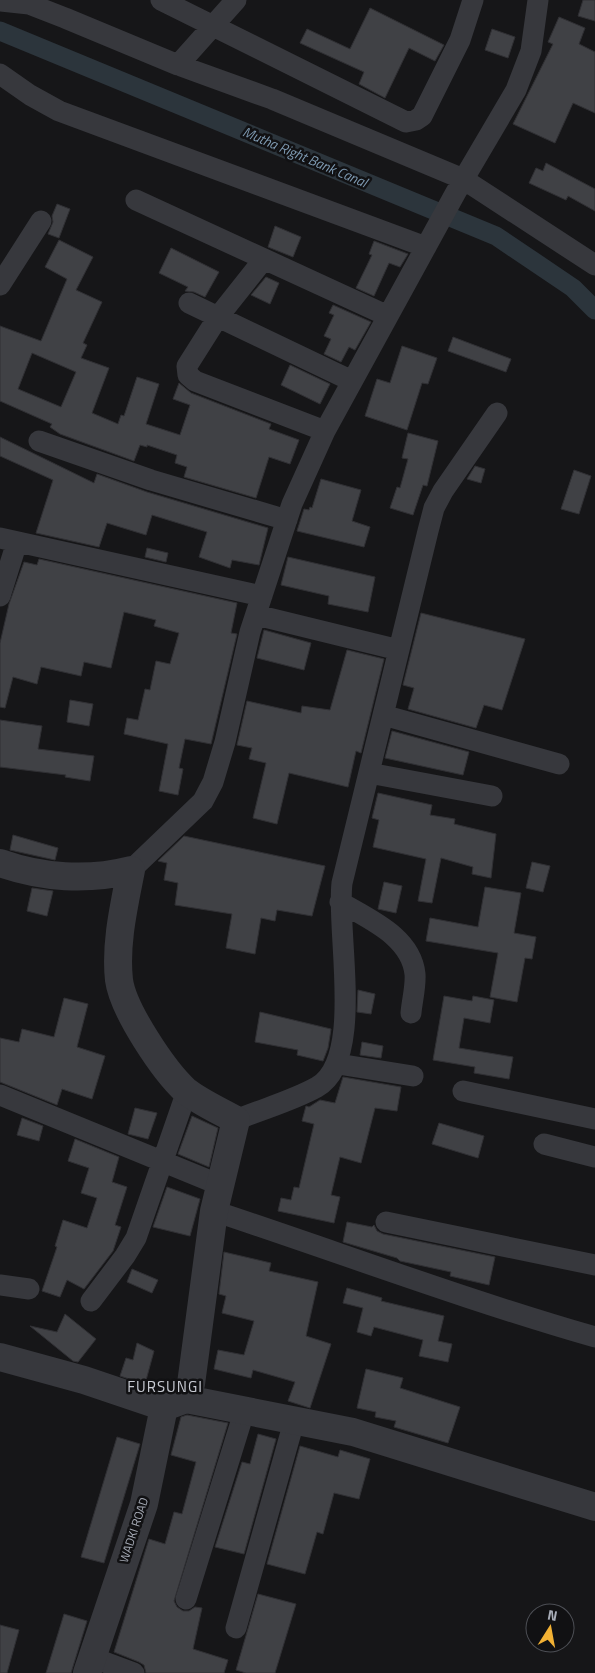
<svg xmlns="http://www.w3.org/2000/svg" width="595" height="1673" font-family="'Titillium Web',sans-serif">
<rect width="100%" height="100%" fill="#161618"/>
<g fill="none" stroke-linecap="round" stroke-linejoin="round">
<path stroke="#2c353c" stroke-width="19" d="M0,31L496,236L573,288L595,310"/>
</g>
<path fill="#404145" stroke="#303034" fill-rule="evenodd" d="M583,0H595V21L578,16Z
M370,8L444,45L435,61L409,48L385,98L359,84L364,72L300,43L307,29L350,49Z
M559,17L585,28L579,44L595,52V113L573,103L555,143L513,124L553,44L548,42Z
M492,29L515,37L508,58L485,50Z
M546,163L595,189V211L568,196L566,200L529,183L536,168L543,171Z
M57,204L70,209L59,238L48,234L53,222L52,216Z
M275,226L301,237L293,257L268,247Z
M59,240L93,257L76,290L102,302L83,343L87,345L81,358L109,368L92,413L118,424L121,415L124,416L137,377L159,384L146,424L180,435L190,405L173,399L179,383L191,393L271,424L269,429L299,440L290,464L269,457L256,498L184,477L187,467L175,463L177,455L147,445V447L140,445L134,461L60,434L50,427L52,424L0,401V326L41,341L67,279L45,267ZM32,353L76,372L61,407L18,389Z
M374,241L408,254L400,267L389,263L374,296L356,288L372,255L369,254Z
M171,248L219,272L205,297L194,292L185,291L188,287L159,273Z
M266,277L279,283L270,304L251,295Z
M333,305L371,322L355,350L349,347L341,362L324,354L331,339L324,336L334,315L329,313Z
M453,337L511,359L506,372L448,351Z
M402,346L437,358L428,384L422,383L407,430L365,416L377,379L390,383Z
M290,365L330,384L320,404L281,385Z
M408,433L438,441L427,486L423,485L413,515L390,508L397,487L400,488L408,459L402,458Z
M0,437L94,483L97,474L147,492L268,528L259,565L232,560L230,568L199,557L207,532L152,515L146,535L107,523L99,547L36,533L53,480L0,456Z
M475,466L485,469L481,483L467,479Z
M574,470L591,476L579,514L561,509Z
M321,479L361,490L352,521L370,527L364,547L297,531L304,509L309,510L310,507L312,508Z
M147,548L168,553L166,562L145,557Z
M288,557L375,577L368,612L328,604L329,596L281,585Z
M39,559L237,603L231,633L237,634L211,744L185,739L179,768L183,769L178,795L159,791L168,744L124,734L127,718L138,720L145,689L150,690L156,661L170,664L179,633L154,626L156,620L124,612L111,668L84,662L81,676L41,667L37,684L13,677L5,708L0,707V643L9,604L24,562L37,565Z
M421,613L525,639L502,710L484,705L476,728L408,709L414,688L403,685Z
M264,630L311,643L304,670L257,658Z
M347,650L384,659L361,753L356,751L348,787L289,773L277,824L253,818L266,763L249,759L252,748L237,745L247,701L301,713L302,706L330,710Z
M70,700L93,704L89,726L67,722Z
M0,720L42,726L38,749L94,756L90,781L65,777L66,775L0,767Z
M392,731L469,752L463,775L385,758Z
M378,793L432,805L430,815L455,819L454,824L496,834L491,878L472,874L473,867L441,858L432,903L418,901L426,859L373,847L379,820L372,818Z
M13,835L58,848L55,860L10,850Z
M184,836L325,866L312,916L277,910L275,921L261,918L255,954L226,948L232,914L175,905L178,883L164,880L167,863L158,861Z
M532,862L550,866L543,892L526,888Z
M384,882L402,886L396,913L378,909Z
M485,887L521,893L514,933L536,937L532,959L525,958L517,1002L490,997L498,953L426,941L430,918L478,927Z
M32,888L53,891L47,916L27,911Z
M358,990L375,994L371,1014L357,1012Z
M444,996L472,1001L473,996L494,1000L490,1023L464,1018L459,1048L513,1057L509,1079L474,1073L475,1067L433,1060Z
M64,998L88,1004L77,1047L105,1056L92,1099L62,1089L57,1105L0,1082V1038L19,1042L22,1029L54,1037Z
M260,1012L331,1029L328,1048L323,1061L297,1055L298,1050L255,1042Z
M362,1042L383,1046L381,1058L360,1055Z
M343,1077L401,1087L397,1111L375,1108L361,1163L340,1157L331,1195L340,1197L334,1223L278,1211L281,1198L291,1200L294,1187L299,1188L314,1124L302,1121L306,1106L309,1107L320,1100L335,1103Z
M135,1108L157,1113L148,1139L128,1134Z
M192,1116L218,1128L209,1167L178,1154Z
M22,1118L43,1126L39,1141L17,1135Z
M439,1123L484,1136L478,1158L432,1144Z
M75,1139L119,1157L112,1182L127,1187L115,1225L121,1227L113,1251L84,1289L67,1280L60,1297L42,1291L57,1247L55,1246L63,1220L87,1228L97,1198L81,1193L89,1168L68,1161Z
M167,1187L200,1199L190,1236L153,1227Z
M347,1222L372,1227L374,1225L377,1231L383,1234L495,1257L489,1285L450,1276L451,1272L400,1261L397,1258L343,1242Z
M224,1252L271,1263L269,1271L318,1282L306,1336L331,1344L310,1408L288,1401L295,1382L253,1370L251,1378L214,1369L218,1350L244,1355L254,1321L222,1313L226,1296L219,1294Z
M132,1269L158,1280L152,1293L127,1282Z
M347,1288L382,1298L381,1301L444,1316L438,1341L452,1344L448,1362L419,1356L423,1340L374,1327L371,1336L357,1332L363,1308L343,1303Z
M65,1314L96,1339L78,1362L73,1361L30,1326L57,1332Z
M137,1343L154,1351L145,1384L120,1376L126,1358L133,1360Z
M366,1369L403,1378L400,1388L460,1407L448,1443L394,1427L396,1421L375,1417L376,1412L357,1408Z
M187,1415L228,1423L174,1601L177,1607L183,1611H189L195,1607L202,1608L193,1649L228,1660L224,1673H146L144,1665L139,1662L114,1652L149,1539L165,1544L174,1512L182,1514L196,1462L171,1455L181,1417Z
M258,1434L276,1439L244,1554L215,1547L242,1462L250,1464Z
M117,1437L140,1444L104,1563L81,1557Z
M300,1446L338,1457L340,1450L370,1459L359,1499L334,1493L323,1534L317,1532L305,1574L267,1564Z
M258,1594L296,1604L275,1673H246L236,1670Z
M64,1614L87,1621L71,1673H46Z
M0,1625L19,1630L7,1673H0Z"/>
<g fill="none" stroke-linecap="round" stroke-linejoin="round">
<path stroke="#37383d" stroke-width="21" d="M161,0L406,122L416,120L422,116L460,40L473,0
M0,1L29,4L65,18L178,65L272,99L463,179L595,265
M178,65L236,0
M0,74L30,95L59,111L426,247
M136,200L388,316
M264,259L218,317L187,366L188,375L195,381L325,431
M0,285L41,221
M189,303L352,381
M39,441L151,480L287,520
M0,538L262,596
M0,596L17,542
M256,615L399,650
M383,715L559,764
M369,773L492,796
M131,870L203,801L213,782L225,742L250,632L292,504L325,431L456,192L516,90L531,51L538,0
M340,902C368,919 411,936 415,974C416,986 412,1001 411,1013
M338,1064L413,1076
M463,1091L595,1119
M0,1095L220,1185
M236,1120C262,1109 292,1101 317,1087C365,1060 336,932 342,883L428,531L434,508L443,491L497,413
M544,1144L595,1157
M214,1211C341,1253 466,1300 595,1337
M386,1222L595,1265
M0,1285L29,1289
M91,1301L125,1256L136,1238L187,1091
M186,1599L245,1409
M236,1628L295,1418
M91,1657L134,1673"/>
<path stroke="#37383d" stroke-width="28" d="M0,863C42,878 88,881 131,870C124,906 115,944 119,980C123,1010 164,1071 186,1091C200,1102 220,1111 236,1120L214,1211L191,1384L186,1399
M0,1357L84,1380L164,1407
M186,1399L353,1432L595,1507
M87,1673L144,1504L164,1407L186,1399"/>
</g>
<g text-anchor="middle" stroke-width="5" stroke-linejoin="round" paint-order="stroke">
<g font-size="12" fill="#a8adb8" stroke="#111113">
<text transform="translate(134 1530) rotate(-72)" y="4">WADKI ROAD</text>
</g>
<g font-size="14" font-style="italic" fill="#7f9bb3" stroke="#111113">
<text transform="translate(305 157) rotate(23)" y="5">Mutha Right Bank Canal</text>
</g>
<g font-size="15" letter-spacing="1" fill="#c9ccd4" stroke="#111113">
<text x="165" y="1392">FURSUNGI</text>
</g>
</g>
<g transform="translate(550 1628) rotate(11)"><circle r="24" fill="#111113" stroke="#4d4f55"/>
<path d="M0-4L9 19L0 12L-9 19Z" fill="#f2b134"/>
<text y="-8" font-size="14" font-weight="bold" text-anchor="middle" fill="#a8adb8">N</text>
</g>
</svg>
